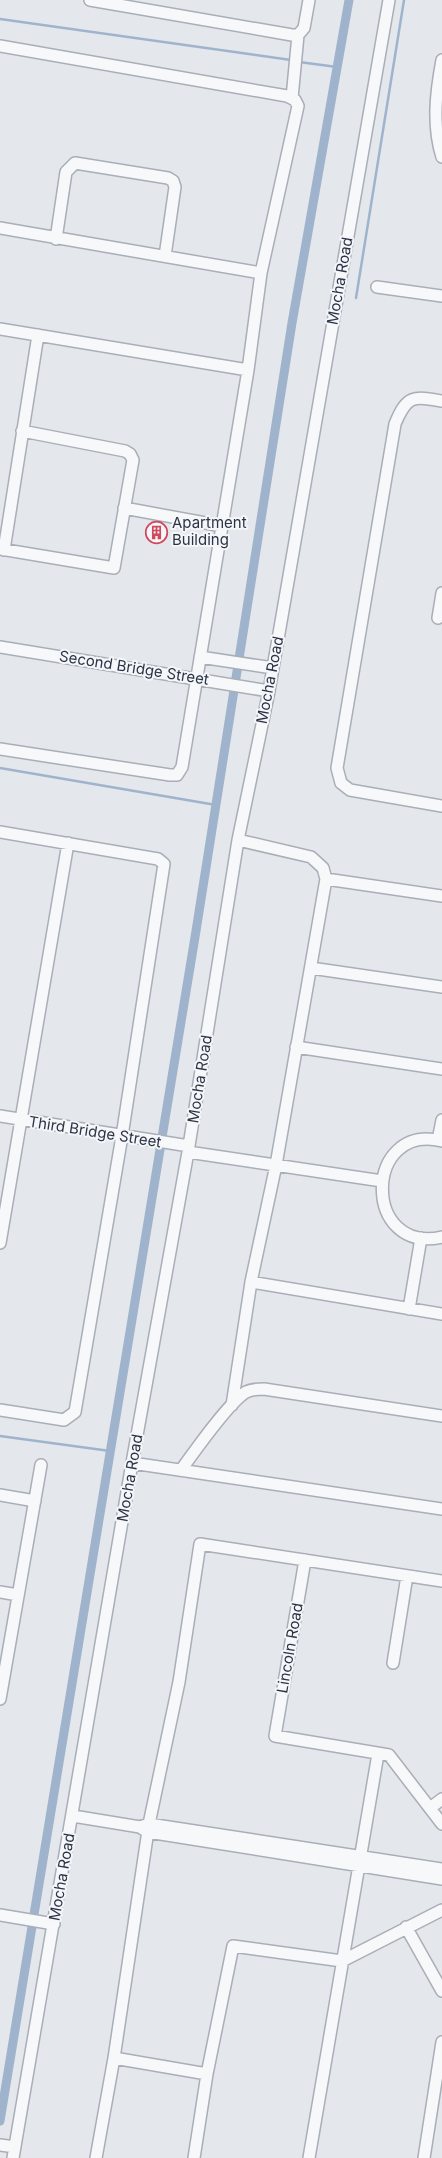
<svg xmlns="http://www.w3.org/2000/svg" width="442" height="2158" font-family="Inter,sans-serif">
<rect width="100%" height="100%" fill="#e4e7ec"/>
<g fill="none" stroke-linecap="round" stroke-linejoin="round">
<path stroke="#9fb4cc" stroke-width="2.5" d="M0,19L291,60
M299,62L337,67
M356,298L404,0
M0,768L216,805
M0,1436L110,1451"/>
<path stroke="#9fb4cc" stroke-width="9" d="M0,2121L196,931L292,323L349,0"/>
<defs>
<path id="minor" d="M90,0L292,35H298L304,28L309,0
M0,46L287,96L295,100L298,106L261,273L248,370L182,767L177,775H170L0,749
M442,60C436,92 432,125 442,157
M292,98L298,35
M0,228L261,273
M56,239L66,172L75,163L168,178L173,181L175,187L165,256
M377,287L442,296
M0,329L248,370
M442,401C413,396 407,395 395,424L337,768L341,783L350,790L442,806
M124,508L222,526
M0,549L114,568L133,460L130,454L125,451L22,431
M4,550L38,335
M438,618L442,593
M0,647L269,691
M200,657L273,668
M0,832L158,859L164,864L122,1136L75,1412L64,1420L0,1410
M326,879L442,896
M311,968L442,987
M296,1047L442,1069
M0,1116L189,1146
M438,1140L442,1120
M442,1141C363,1122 362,1255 442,1237
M188,1152L382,1181
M0,1243L68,843
M251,1282L442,1314
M409,1309L421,1238
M232,1405L251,1282L276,1165L326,879L323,868L311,857L238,840
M132,1463L442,1509
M181,1470C194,1452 229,1402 246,1392C252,1389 258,1389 264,1389L442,1416
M0,1495L35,1501
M305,1560L275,1736L389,1755L442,1824
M0,1592L18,1595
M393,1663L407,1576
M0,1699L41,1465
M430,1808L442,1799
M73,1816L140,1827L149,1824L442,1869
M141,1828L148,1832L442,1879
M0,1915L54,1924
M406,1927L442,1991
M114,2058L207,2074
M0,2145L15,2147
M13,2158L132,1463L188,1152L238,840L269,691L389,0
M96,2158L114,2058L149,1824L179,1682L200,1544L442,1581
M194,2158L207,2074L233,1946L342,1961L442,1910
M309,2158L378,1754
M424,2158L442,2042"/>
</defs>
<use href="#minor" stroke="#a9aeb7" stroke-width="14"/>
<use href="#minor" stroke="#f7f8fa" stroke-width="11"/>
</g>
<defs>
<symbol id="building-ring" viewBox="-11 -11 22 22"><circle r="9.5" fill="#f4f6f9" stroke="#d1495b" stroke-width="1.5"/><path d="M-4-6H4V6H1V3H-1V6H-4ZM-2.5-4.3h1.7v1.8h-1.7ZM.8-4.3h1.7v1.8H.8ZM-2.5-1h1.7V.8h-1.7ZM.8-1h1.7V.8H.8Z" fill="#d1495b"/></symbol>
</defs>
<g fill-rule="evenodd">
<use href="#building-ring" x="144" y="520" width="25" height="25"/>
</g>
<g text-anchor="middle" stroke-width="4" stroke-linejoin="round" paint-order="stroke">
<g font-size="15" fill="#2b3445" stroke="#f4f6f9">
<text transform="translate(340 281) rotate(-80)" y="5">Mocha Road</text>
<text transform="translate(134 668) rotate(9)" y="5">Second Bridge Street</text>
<text transform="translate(270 680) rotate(-79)" y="5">Mocha Road</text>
<text transform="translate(200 1079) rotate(-81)" y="5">Mocha Road</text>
<text transform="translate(95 1132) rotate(9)" y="5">Third Bridge Street</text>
<text transform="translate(130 1478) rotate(-80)" y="5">Mocha Road</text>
<text transform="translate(290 1648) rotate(-80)" y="5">Lincoln Road</text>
<text transform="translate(62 1877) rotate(-80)" y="5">Mocha Road</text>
</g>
<g font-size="15" fill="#2b3445" stroke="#f4f6f9" text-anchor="start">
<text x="172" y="528">Apartment<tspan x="172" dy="17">Building</tspan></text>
</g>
</g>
</svg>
